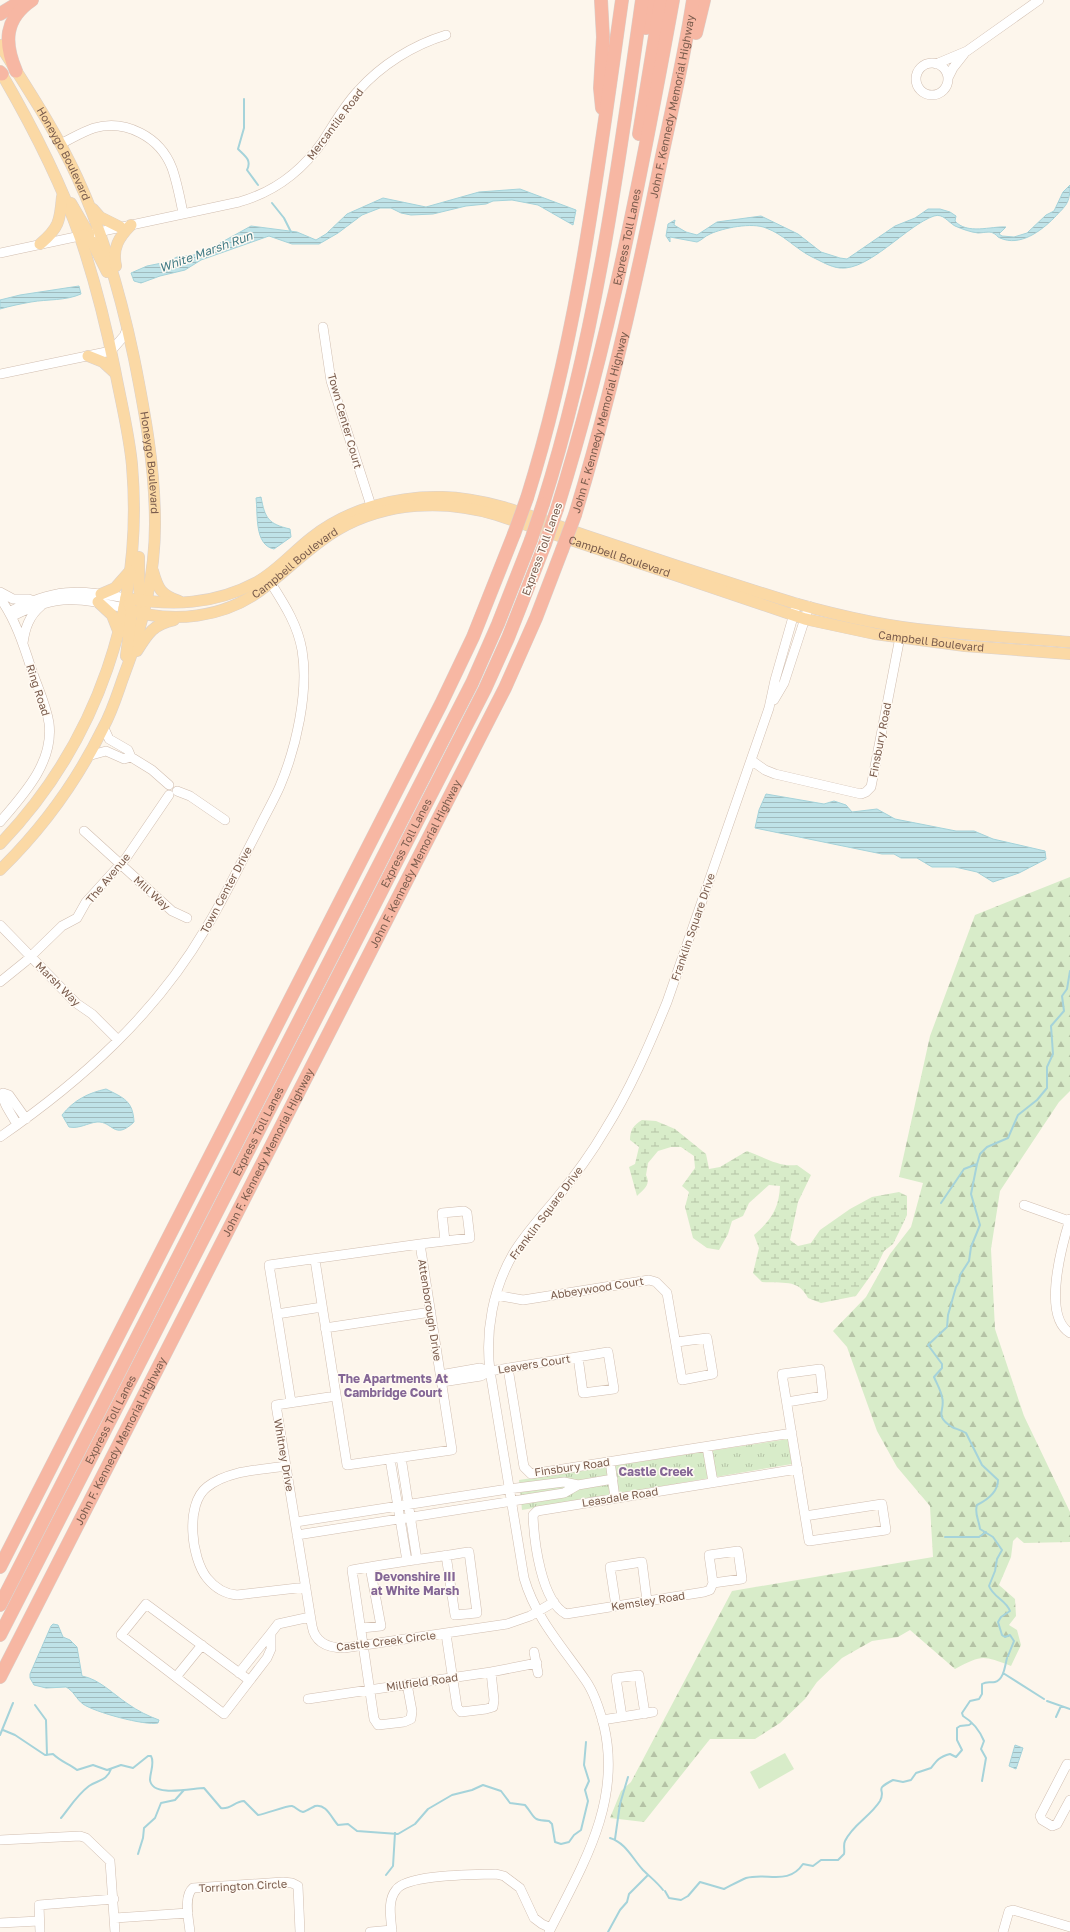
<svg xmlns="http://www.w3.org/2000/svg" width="1070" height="1932" font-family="'Golos Text',sans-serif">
<defs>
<pattern id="grass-tufts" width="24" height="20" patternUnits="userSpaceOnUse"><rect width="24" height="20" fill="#d8ecc9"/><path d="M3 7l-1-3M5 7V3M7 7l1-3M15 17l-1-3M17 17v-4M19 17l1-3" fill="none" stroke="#b4c2a5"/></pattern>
<pattern id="forest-firs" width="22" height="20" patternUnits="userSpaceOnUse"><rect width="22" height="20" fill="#d8ecc9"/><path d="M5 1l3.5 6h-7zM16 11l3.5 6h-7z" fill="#b4c2a5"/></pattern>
<pattern id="wetland-marsh" width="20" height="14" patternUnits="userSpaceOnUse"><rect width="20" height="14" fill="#d8ecc9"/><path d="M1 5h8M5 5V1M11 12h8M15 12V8" fill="none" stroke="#b4c2a5"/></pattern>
<pattern id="water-rules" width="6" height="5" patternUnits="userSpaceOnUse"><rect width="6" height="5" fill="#bfe3e8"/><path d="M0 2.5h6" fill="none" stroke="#a0bbbe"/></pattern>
</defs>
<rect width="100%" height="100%" fill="#fdf6ec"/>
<path fill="url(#grass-tufts)" d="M788,1439L792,1464L522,1510L519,1480Z"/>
<path fill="url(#forest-firs)" d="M1070,877V1091L1059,1102L1000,1191L991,1249L995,1329L1024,1416L1070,1512V1542L1024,1543L1017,1537L1013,1541L1011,1557L999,1585L1015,1599L1016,1616L1009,1625L1017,1630L1021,1645L1011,1666C982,1655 982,1655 955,1669L910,1630L898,1637L872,1641L842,1658L817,1682L805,1699L780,1723L755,1739H710L644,1822L610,1818L621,1791L631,1782L732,1591L933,1557L930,1506L897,1467L877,1431L847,1347L833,1331L866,1297L890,1254L911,1227L923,1183L899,1177L930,1036L975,915Z"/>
<path fill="url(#wetland-marsh)" d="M642,1120L656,1121L675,1129L706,1154L709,1169L720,1167L747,1151C764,1157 778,1167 797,1165L811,1175L798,1202L790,1240L798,1246L811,1243L820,1230L850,1209L872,1197L899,1192L907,1196V1215L900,1230L893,1244L884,1251L876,1268L856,1296L821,1303L808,1298C798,1278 782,1284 762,1282L753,1273L759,1248L754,1235C771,1220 779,1209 780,1186L769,1185L749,1203L743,1216L732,1221L728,1234L719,1250L707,1248L693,1238L685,1207L689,1192L682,1186L695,1168L694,1156L681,1147H671L658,1151L648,1163L646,1175C651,1185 644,1189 637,1196L629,1167L635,1164L639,1147L630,1140C630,1129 634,1125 642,1120Z"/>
<path fill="#d8ecc9" d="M785,1753L794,1769L759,1789L750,1772Z"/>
<path fill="url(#water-rules)" stroke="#a5d3da" d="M1070,185C1070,204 1066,205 1054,218C1041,231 1020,247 1000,238C997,237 996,234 993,233C990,231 982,233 978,233C970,232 962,229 955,226C948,222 943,213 934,216C907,225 869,271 840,268C830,267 821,261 812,257C796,249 783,234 766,228C752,222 723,228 710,234C705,236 702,240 697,242L670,237V242L666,236L668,224L675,220L674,225L686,232L697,235L717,222L761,216L798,234L821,252L840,258L847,259L895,226L915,218L928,209H940L950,212L956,216L955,221C967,235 991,226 1006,227L999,234L1002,236L1014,237L1027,233L1046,215L1054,211L1063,192Z
M520,189L576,210L573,225L538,205L512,200L493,201L486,204L466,206L433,214L411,215L401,213L391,208H380L362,215L338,233L319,244H292L269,236L201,260L185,270L160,276L141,283L134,281L131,273L147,266L167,262L177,257L194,255L213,247L251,226L297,232L316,240L326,234L347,214L383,198L426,207L479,192Z
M79,286L81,294C65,301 48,299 31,302C20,304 10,306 0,309V300L20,295Z
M261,497C265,518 268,524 290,529L291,537L274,549C254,545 258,514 256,498Z
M766,794L824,804L834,801L846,805L852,812L877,809L895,819L956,831H974L993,839L1045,851L1046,859L1019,873L993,882L977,872L955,867H932L917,858H901L894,854H882L755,828L759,810Z
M106,1089C124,1098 133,1101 134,1122C114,1141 113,1121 97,1122C87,1123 80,1129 69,1127L62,1115C74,1100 88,1093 106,1089Z
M53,1624L58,1625L63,1637L70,1640L77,1647L82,1676C99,1679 113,1694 128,1704C138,1711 148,1716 159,1720L158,1723C145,1726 94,1712 83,1704C76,1699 74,1691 66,1687L46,1688L34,1685L30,1678V1674L51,1626Z
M1015,1745L1023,1748L1016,1769L1009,1766Z"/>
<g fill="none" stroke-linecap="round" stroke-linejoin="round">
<path stroke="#a5d3da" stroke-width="2" d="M244,99V128L238,149C245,156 252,160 247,170L258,185
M272,203L284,218L291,232
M941,1203L964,1169L977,1164
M945,1537H979L986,1532
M1008,1656L1014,1641L1010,1635L1005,1637L1002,1635L998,1622L1001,1617L1010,1611C1006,1600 993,1597 989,1586L995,1571L997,1559L1002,1550L993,1537L980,1529C979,1520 974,1513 977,1505C987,1500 998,1492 998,1480L982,1465L966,1433C961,1430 956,1429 952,1427C933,1415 946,1411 942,1397C941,1391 937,1384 934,1377L942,1368V1364L928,1345L947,1327L948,1315L956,1287L959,1282L960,1275L969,1261L971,1247L980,1225L971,1194L977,1164L980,1154L987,1147L1008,1138L1018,1115L1037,1100L1047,1088V1067L1053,1054L1051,1026L1064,1011L1062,996L1067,989L1070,971
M1003,1673L1044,1699
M1047,1701L1070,1709
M35,1705L46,1720L47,1755
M1056,1717L1061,1706
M3,1730L15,1735L45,1755L53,1754C60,1761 69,1764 77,1770L93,1765L107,1770L121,1765L133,1768L148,1756H151C155,1763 150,1772 150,1780C152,1798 193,1788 204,1788L221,1808C230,1810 235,1801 244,1801L258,1815C266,1814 288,1805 292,1806C296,1807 298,1811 303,1812C307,1811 311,1808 315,1806C326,1803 332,1819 338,1825L348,1824L357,1831L398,1834L415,1824L428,1809L452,1795L472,1790L483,1785L501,1791L510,1803L525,1805C536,1818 531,1820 549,1821L552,1824L555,1842L561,1844L569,1842L574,1835L581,1830L588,1801L585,1790L589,1781L584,1765L586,1742
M0,1735L13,1703
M982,1781L986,1758L981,1749L984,1741C979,1729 973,1722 963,1716L962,1713L970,1701L979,1699L982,1694V1684C987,1681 990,1683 995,1682C1004,1680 1005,1665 1007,1658
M61,1818C70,1807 77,1795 89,1786C98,1780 107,1781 111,1769
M610,1838C626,1843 632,1858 643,1870C650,1877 657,1882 663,1890
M615,1839L620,1804L628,1777
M138,1854L143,1838L144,1828L155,1818L161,1803L175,1800L184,1790
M386,1875L393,1866L395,1833
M665,1891L669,1898L681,1900L688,1896L700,1882L724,1889C730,1886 739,1881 746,1878C767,1872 788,1886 803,1864L813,1866L821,1860H838L844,1854C845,1850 843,1845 845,1841C853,1824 870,1817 880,1801C887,1788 872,1791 893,1780L903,1782L911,1780L916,1773L931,1768C937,1760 939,1757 950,1754L956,1757L962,1750L957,1740V1728L960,1726L969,1725L972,1723
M608,1932L620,1910L627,1902L629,1894L648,1875"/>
<defs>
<path id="minor" d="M916 79a16 16 0 1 1 32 0a16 16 0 1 1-32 0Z
M936,64L967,51L1039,0
M948,78L953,68L964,54
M60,144C71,139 82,132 94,128C126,119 160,137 172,168C177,182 180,198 183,213
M0,253L239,202C275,192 302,171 323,141C334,124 344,106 358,91C381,65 413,45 446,35
M323,327L331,381L373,512
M0,374L111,351L124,336L127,329
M0,592L13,599H29
M0,598C15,619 23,643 31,668C37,686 46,704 49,723C54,762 24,794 0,822
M9,612C53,588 78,589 126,598
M15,615C58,594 80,598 124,608
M23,643C25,628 29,616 41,606
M774,700L784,683L809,606
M104,728L109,739L128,750L131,757L152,770L169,785
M88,756L106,751L124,759L131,757
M751,760L765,770L775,774L861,794L866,792L871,787L900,637
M177,791L190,796L225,820
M84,831L172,911L187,918
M0,925L76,1003L92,1014L118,1040
M0,982L26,961L62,926L77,918L86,902L126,858L169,795
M17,1125C13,1115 2,1104 3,1093L9,1095L26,1119
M0,1137C81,1081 155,1015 206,928C225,897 240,864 257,832C264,817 273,802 280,786C296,748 309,692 302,650C297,622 282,601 267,577
M1024,1205L1069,1221
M464,1211L467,1213L470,1238L445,1241L442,1213Z
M1070,1219C1062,1245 1042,1316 1070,1333
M420,1244L445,1241
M315,1260L347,1465L452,1450L420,1244L269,1265L277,1314L322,1307
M496,1295L523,1300L649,1280L656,1282L667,1293L682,1380L713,1374L707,1338L677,1342
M277,1314L291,1402
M325,1328L431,1312
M508,1368L524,1467L531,1474L792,1433
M440,1375L480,1368L490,1371
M442,1382L481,1376L490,1371L608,1352L614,1389L583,1393L578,1357
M336,1396L276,1405L312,1626C315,1643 328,1648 344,1648L507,1624L530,1616L554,1602
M787,1402L823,1396L820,1369L782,1374L809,1541L886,1530L882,1504L805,1516
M707,1447L713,1482
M401,1457L417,1560
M390,1459L407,1561
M610,1461L615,1498
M286,1466C261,1470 228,1470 207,1487C185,1504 191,1558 207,1578C215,1588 225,1594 237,1595L306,1587
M296,1522L508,1489L564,1482L578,1485
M297,1535L564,1493L578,1485L613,1479
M713,1583L709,1555L738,1551L742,1579L713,1583L710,1590L704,1592L566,1614C541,1601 534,1541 533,1515L537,1511L798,1469
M616,1606L610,1567L642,1562L647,1601
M362,1628L381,1626L370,1567
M446,1634L457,1707L461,1712L486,1709L493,1707L494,1700L491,1672
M534,1652L538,1673
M239,1673L271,1633
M176,1677L202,1645
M249,1680L146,1604L121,1635L224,1714L267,1658L271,1649V1633L278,1624L310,1617
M407,1684L412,1711L411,1719L404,1722L378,1725L374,1719L352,1570C391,1563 430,1558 469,1552L477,1613L455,1615L446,1555
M308,1699L491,1672L537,1663
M622,1717L616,1678L639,1675L645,1714
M602,1720L653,1712
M1070,1765L1067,1764L1040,1816L1042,1820L1052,1826L1057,1824L1070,1800
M0,1840L80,1836L86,1838L110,1861L115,1932
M115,1918L188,1913
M0,1923L39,1921
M40,1932L39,1905L114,1899
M190,1932C189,1921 183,1896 193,1888L283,1882L292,1883L298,1886L300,1932
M370,1932L392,1930
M392,1932C391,1918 387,1901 396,1890C407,1874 475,1875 496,1874L504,1876L520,1888L534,1918L542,1924L551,1928
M549,1932C582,1866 622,1803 604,1726C600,1711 595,1694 586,1681C562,1646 536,1619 524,1578L490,1371C485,1331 493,1289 513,1254C525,1234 541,1217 556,1199C574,1177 591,1154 605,1130C630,1090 649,1046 667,1002L769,708L775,680L797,603
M1003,1932L1009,1911L1013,1910L1070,1927"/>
<g id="major">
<path id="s1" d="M0,45C27,88 56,131 77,177C104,235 121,296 134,358C145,413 155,467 155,524C155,576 142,629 123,678C117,695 112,712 103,728C77,781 42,829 0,870"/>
<path d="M0,71C31,124 60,180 80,237C95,281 106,325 115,370C121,402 129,433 132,465C144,606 98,742 0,844"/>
<path d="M71,203L89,234"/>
<path d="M93,209L100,217L120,227"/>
<path d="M84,235L92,242L107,272"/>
<path d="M40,244C59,228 60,221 62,197"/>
<path d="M116,266C112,248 119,237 131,225"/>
<path d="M88,356L103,362L115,373"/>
<path d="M139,557V588L142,607"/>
<path d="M153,571C158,589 161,595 179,601"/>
<path d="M101,594L115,588L130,571"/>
<path d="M126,598C172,606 214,605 257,582C277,571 293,552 311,538C347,509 396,496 442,497C493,498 542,521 590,537C658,560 726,582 794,603C840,616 889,627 936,631C980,636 1025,638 1070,642"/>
<path d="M98,602L112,615L119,633"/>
<path id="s2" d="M124,608C171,625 226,618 265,587C290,568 311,545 339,529C387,502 444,499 497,515L805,619L875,634L965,646L1070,654"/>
<path d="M137,651C148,633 154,624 174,620"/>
<path d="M126,656L132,611L129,604"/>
</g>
<g id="highway">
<path d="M601,0L603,37L600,88L602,108"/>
<path d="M0,14L23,0"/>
<path d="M646,28L651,0"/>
<path d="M696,33L704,0"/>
<path d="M16,71C4,43 4,19 32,0"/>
<path d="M0,72L2,74"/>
<path d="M639,134L661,0"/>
<path d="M527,498C578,336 598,168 622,0"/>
<path d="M543,504C595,340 618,170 642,0"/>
<path id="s3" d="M557,509C609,343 642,171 673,0"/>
<path id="s4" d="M575,515C609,403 635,289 658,175C670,117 684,59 693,0"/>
<path d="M0,1567L441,704L473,637L514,534"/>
<path d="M0,1605L472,683L498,624L531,540"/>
<path id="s5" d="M0,1635L485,689L508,638L545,544"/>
<path id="s6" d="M0,1677L505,688L536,618L562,550"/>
</g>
</defs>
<use href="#minor" stroke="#d1beb0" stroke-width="10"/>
<use href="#major" stroke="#dad1cd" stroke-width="12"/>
<use href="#highway" stroke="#dad1cd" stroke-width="14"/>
<use href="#minor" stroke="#fff" stroke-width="9"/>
<use href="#major" stroke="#fbd9a5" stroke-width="11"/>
<use href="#highway" stroke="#f7b7a3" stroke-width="13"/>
<defs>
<path id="highway-bridge" d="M514,534L527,498
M531,540L543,504
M545,544L557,509
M562,550L575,515"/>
</defs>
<use href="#highway-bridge" stroke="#dad1cd" stroke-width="14" stroke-linecap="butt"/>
<use href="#highway-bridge" stroke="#f7b7a3" stroke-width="13"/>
</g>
<g text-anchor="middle" stroke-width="3" stroke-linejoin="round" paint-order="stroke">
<g font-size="11" fill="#7a5c4d" stroke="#fffaf3">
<text dy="4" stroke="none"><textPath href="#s4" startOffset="420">John F. Kennedy Memorial Highway</textPath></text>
<text transform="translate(335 124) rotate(-53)" y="4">Mercantile Road</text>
<text dy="4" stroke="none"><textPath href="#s1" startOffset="126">Honeygo Boulevard</textPath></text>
<text dy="4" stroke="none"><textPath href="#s3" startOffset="281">Express Toll Lanes</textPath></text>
<text transform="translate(345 421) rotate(74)" y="4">Town Center Court</text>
<text dy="4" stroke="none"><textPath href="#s4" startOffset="96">John F. Kennedy Memorial Highway</textPath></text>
<text dy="4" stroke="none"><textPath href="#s1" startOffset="449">Honeygo Boulevard</textPath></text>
<text transform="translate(542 549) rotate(-70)" y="4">Express Toll Lanes</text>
<text dy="4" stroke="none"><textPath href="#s2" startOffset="535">Campbell Boulevard</textPath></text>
<text dy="4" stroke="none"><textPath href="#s2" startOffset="187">Campbell Boulevard</textPath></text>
<text dy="4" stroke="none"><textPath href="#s2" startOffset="859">Campbell Boulevard</textPath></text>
<text transform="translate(38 690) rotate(72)" y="4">Ring Road</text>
<text transform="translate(880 740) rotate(-79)" y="4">Finsbury Road</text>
<text dy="4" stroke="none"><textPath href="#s5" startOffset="890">Express Toll Lanes</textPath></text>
<text dy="4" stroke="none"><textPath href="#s6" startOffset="913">John F. Kennedy Memorial Highway</textPath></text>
<text transform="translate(108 878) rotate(-50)" y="4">The Avenue</text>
<text transform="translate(226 890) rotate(-62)" y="4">Town Center Drive</text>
<text transform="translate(152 893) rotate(42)" y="4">Mill Way</text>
<text transform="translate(693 927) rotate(-71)" y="4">Franklin Square Drive</text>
<text transform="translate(58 984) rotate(45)" y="4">Marsh Way</text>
<text dy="4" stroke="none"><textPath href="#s5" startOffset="566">Express Toll Lanes</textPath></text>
<text dy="4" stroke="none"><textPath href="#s6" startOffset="589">John F. Kennedy Memorial Highway</textPath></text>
<text transform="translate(546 1213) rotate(-53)" y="4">Franklin Square Drive</text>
<text transform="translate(597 1288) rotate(-9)" y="4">Abbeywood Court</text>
<text transform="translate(430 1310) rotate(81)" y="4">Attenborough Drive</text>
<text transform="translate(534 1364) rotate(-9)" y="4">Leavers Court</text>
<text dy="4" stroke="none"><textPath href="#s5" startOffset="242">Express Toll Lanes</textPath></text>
<text dy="4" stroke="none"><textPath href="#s6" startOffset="265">John F. Kennedy Memorial Highway</textPath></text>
<text transform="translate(284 1455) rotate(80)" y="4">Whitney Drive</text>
<text transform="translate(572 1467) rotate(-8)" y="4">Finsbury Road</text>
<text transform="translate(620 1497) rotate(-9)" y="4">Leasdale Road</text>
<text transform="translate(648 1601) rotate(-9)" y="4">Kemsley Road</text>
<text transform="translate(386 1641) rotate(-7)" y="4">Castle Creek Circle</text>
<text transform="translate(422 1682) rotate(-8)" y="4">Millfield Road</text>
<text transform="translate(243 1886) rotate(-3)" y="4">Torrington Circle</text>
</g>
<g font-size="12" font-style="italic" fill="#437c86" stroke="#fffaf3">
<text transform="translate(206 252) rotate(-20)" y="4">White Marsh Run</text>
</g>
<g font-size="12" font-weight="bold" fill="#846695" stroke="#fffaf3">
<text x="393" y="1383">The Apartments At<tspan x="393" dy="14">Cambridge Court</tspan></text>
<text x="656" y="1476">Castle Creek</text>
<text x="415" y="1581">Devonshire III<tspan x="415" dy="14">at White Marsh</tspan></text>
</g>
</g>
</svg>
